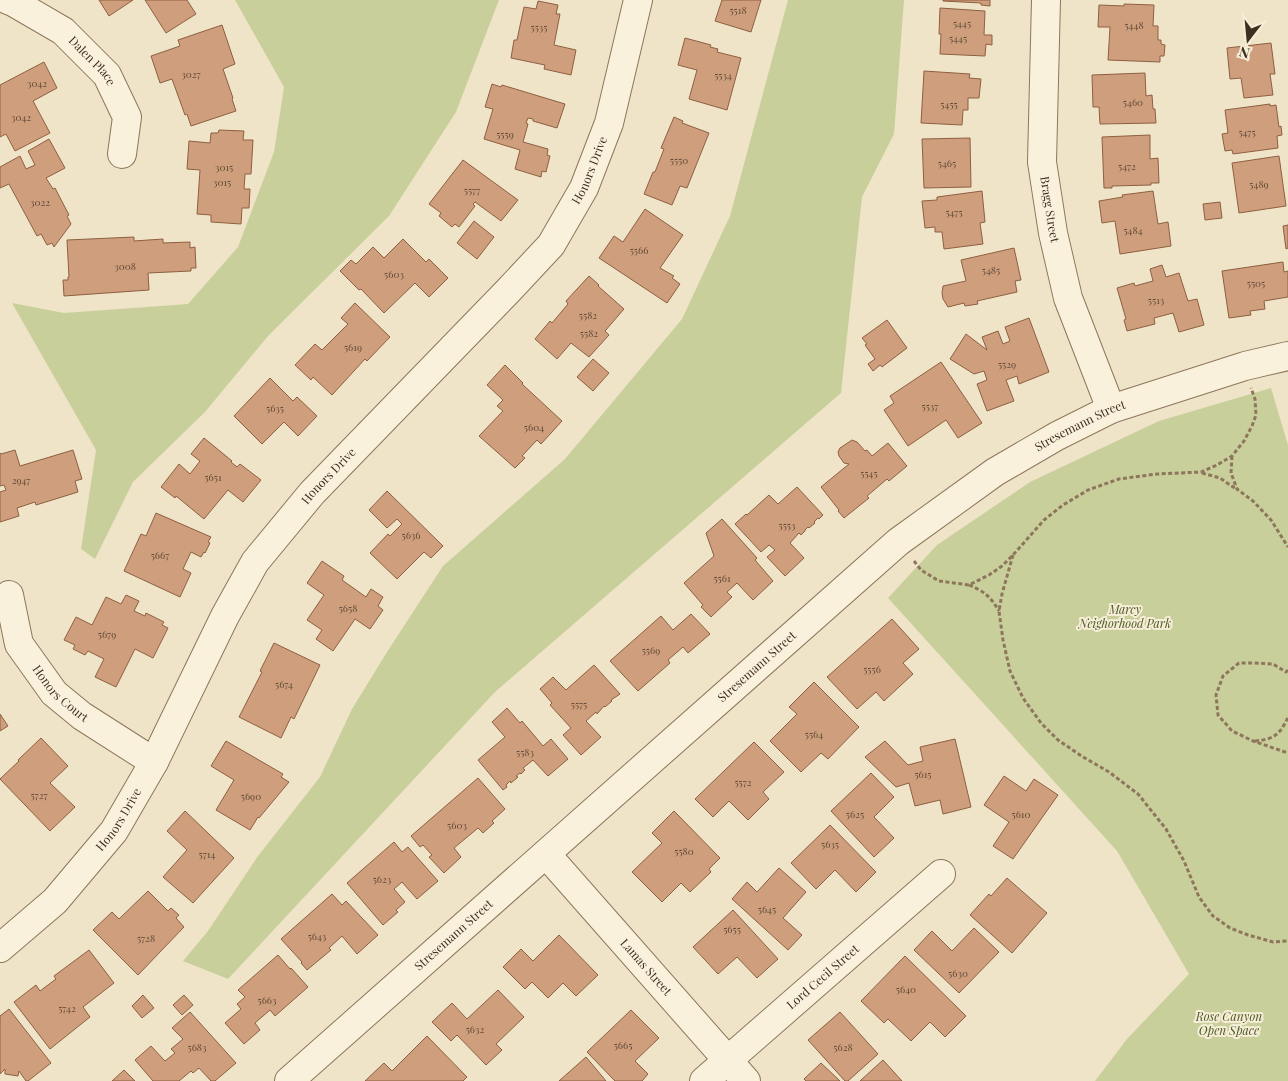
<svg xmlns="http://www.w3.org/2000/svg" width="1288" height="1081" font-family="'Playfair Display',serif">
<rect width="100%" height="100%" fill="#f0e4c8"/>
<path fill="#c9cf9b" d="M235,0H499L456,112L389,216L268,336L205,412L133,482L95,559L81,549L96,450L12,303L64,313L188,304L238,247L274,152L284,87Z
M788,0H904L894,134L862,197L841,393L495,692L228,979L183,961L208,931L258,856L320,777L352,709L387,652L443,566L565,459L682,319L730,216Z
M1271,388L1288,445V1081H1095L1127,1039L1189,974L1117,851L888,598L937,545L1030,482L1159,421Z"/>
<path fill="#cf9f7d" stroke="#8d5f41" d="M99,0H133L109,16Z
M145,0H187L196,14L166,33Z
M722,0H761L751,32L715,21Z
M943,0H990V6L981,5V3L943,1Z
M538,1L558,5L556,14H560L554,45L576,50L571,75L544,69L545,65L511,58L514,40H517L524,7L536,9Z
M1124,4L1154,5L1153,26H1158V40H1161V44L1165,45L1164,56H1160V62L1108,60L1110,27H1098L1099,5L1124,6Z
M940,8L985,11L984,35H992V45L986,44L985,56L940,54L941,34H939Z
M222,25L235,64L223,69L233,98L232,99L236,111L191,126L187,114L185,115L172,79L160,83L151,56L180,46L178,40Z
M685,38L711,45L710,47L718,49L717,52L741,58L727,110L689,99L697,70L678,65Z
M1271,43L1275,74H1270L1273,95L1244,98L1241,78L1230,79L1227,48Z
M44,62L57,88L33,101L50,133L15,151L6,134L0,137V85Z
M924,71L970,74L969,78L981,79L979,98H968V110H963L962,125L921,123Z
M1145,73L1146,96L1152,95L1153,109H1155L1156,123L1100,124L1099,107H1093L1092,75Z
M492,84L501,87L502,85L565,104L557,128L533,121V119L528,118L526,123L528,124L523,142L548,149L547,155L550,156L546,172L542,171L541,177L515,169L520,150L484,139L493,109L485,107Z
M1270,104V106L1276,105L1279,127L1281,126L1282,135L1277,136L1278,148L1233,154L1232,150L1225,151L1222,134L1228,133L1225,110Z
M674,117L683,121L682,123L709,133L687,188L680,186L672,205L644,194L653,172H655L664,149L661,148Z
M219,130L244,131L243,140H253L251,174H245L244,189H250L249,208H242L241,224L211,222V215L197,214L200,170L187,169L189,141L210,143L211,133H218Z
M1150,135V159L1158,158L1159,183H1151V185L1112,186V188H1104L1102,137Z
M970,138L971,187L924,188L922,139Z
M49,139L65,168L46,178L53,189L55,188L69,215L67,216L71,224L54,247L52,243L47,245L41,234L37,236L9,184L0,188V167L20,156L26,169L35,165L28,151Z
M1279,156L1286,206L1239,213L1232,163Z
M463,160L518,200L501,221L475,202L473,204L475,206L459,227L455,224L452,227L439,216L441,213L429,204Z
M982,191L985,222L980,223L983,244L944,249L942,232H935V227L925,228L922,201L937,200V197Z
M1153,191L1158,224L1168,222L1171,246L1120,254L1115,221L1102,223L1099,201L1123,197L1122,195Z
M1220,202L1222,218L1205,220L1203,204Z
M645,209L683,235L660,268L674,276L672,278L680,284L667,303L599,258L614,236L623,242Z
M474,221L494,237L477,259L457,243Z
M1288,225V248L1286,249L1283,226Z
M134,237V241L163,239V243L190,242V248L195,247L196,268H191V271L148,273L149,290L64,296L63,280H68V277H69L67,240Z
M403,239L426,262L429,259L448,278L429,297L415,283L384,313L361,289L359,290L340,271L351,260L356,264L373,247L384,258Z
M1014,248L1021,280L1015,281L1017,292L977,301L978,304L965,306L964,303L948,307L943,299L942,293L943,286L966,281L961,260Z
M1283,262L1284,272L1288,271V297L1264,301L1265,309L1250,311L1251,315L1229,318L1222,271Z
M1162,265L1166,277L1179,273L1188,301L1197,299L1204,325L1179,332L1173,313L1154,318L1155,324L1127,331L1124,320L1126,319L1117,288L1134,283L1135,286L1153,281L1150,269Z
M589,276L599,285L598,286L624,309L605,331L609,335L589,357L571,343L557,359L535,339L550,321L552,323L568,304L566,301Z
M355,303L390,337L367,361L365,359L332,395L313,377L311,380L295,365L315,344L322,350L348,324L341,318Z
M1029,318L1049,372L1019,384L1017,376L1006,380L1014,401L987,411L977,384L987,380L984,371L974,374L950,359L966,334L987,350L982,337L998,331L1003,344L1010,341L1005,327Z
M887,320L907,348L882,367L880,365L873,371L868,364L875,359L865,345L867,344L862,338Z
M593,359L609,373L593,391L577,377Z
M941,362L982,423L958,438L946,420L908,446L884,410L894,403L890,396Z
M505,365L523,383L522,384L562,421L541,444L537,440L522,456L525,458L515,468L479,436L503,411L497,406L503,400L487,385Z
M270,378L293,401L297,397L317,416L298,436L284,422L262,444L234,416Z
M204,438L232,461L231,462L237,467L240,464L261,480L243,502L228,490L204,519L176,496L175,498L161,487L179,464L190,474L200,461L191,454Z
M852,440L857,442L865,451L867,450L872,456L888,443L907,466L889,481L887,479L867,496L869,498L844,518L838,511L839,510L821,487L849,464L844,463L839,456L838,452L840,448Z
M15,450L20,466L73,450L82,479L75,481L78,492L36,505L35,502L17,508L19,516L0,522V492L6,490L4,485L0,486V453L1,454Z
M797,487L823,515L819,519L818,518L814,522L815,523L809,528L808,527L805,530V531L801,535L799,533L790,543L804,558L785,576L767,557L775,550L769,545L761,552L735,524L746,514L747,515L769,495L778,504Z
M387,491L443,546L431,558L424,552L397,579L370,553L388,534L390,536L402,524L397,519L387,528L369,510Z
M156,513L211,537L208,542L210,543L205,553L204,552L201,557L191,552L183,569L191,573L180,597L124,571L141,534L146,536Z
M722,519L757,558L755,560L773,581L753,600L737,583L727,592L732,597L711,617L701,607L703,605L684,583L714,556L706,533Z
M322,561L344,576L342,580L366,597L371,589L383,597L378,606L383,610L370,629L355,619L333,651L316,639L322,630L307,620L324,595L307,583Z
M126,595L139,601L134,611L145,616L146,613L164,622L162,625L168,628L153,658L135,649L116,687L95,677L104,659L88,651L85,655L73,649L75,645L64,640L76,617L92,625L106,597L121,604Z
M691,614L710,634L688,653L683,647L668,660L670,663L638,691L610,661L661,616L673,630Z
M892,619L919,649L903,663L913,674L884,701L876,692L857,709L827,677Z
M274,643L320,665L294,719L291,717L281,738L239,717L262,672L260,671Z
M594,665L620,694L611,700L612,701L605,707L604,706L597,714L596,712L586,721L601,737L581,755L563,735L571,728L550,705L552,703L540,689L553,677L566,690Z
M814,682L859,727L828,759L821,753L801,772L770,741L797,714L789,707Z
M507,708L520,723L522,721L543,746L551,739L568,759L548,776L533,760L523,768L525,770L521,774L520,773L516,776L518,777L511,783L510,781L506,785L507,787L503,790L478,760L505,737L492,722Z
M0,714L8,726L0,731Z
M41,738L68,766L50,783L75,807L50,831L0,779L19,761L18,760Z
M955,739L971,807L943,814L940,800L915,806L909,783L896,787L865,757L885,741L908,765L923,761L920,747Z
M226,741L283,774L281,777L289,782L259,818L258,817L250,830L216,810L234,780L211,766Z
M754,742L784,772L763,792L769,799L748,820L729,801L713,817L695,799Z
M871,773L894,797L874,817L894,838L874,857L831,811Z
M1004,776L1026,791L1034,779L1058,795L1013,859L993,846L1009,822L984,805Z
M478,778L505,809L492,821L494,823L483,833L478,828L454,848L461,857L444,873L429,857L432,855L423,845L420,847L411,836Z
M185,811L234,858L193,903L163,877L187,850L167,831Z
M674,811L720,858L709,869L711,872L690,892L681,883L662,902L632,872L662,843L652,833Z
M830,825L876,872L856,892L835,870L816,889L791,863Z
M394,842L402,852L408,847L438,881L417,899L402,882L394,889L405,902L396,910L398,912L383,925L347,883Z
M779,868L806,892L783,918L802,935L788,950L732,899L747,882L757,892Z
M1007,878L1047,913L1012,953L970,915L989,894L991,896Z
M148,891L168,911L171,908L179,915L176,918L184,927L138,975L93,930L112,912L119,919Z
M332,894L342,905L346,901L378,935L357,954L342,936L329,948L331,950L307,970L301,963L302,962L281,939Z
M733,910L778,959L757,978L737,957L718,974L693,947Z
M974,928L999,952L959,993L914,950L932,931L952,951Z
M559,935L598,975L576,996L563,983L548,998L532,982L525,989L503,967L521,949L533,961Z
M89,950L114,983L83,1007L90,1017L50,1049L14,1002L36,985L40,991L56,979L54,976Z
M278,955L290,969L291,968L308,987L275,1016L270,1010L255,1023L260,1030L244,1044L225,1023L241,1009L237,1004L245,997L238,990Z
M905,956L966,1016L945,1037L930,1022L911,1041L888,1019L884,1023L861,1001Z
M498,990L524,1017L496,1044L502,1050L486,1065L457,1035L451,1041L432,1022L452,1003L467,1019Z
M143,995L154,1008L142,1018L132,1006Z
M184,995L193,1005L182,1015L173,1005Z
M9,1009L51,1063L28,1081H26L19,1071L18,1076L5,1074V1069L0,1074V1016Z
M631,1010L659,1038L635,1061L648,1074L642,1081H615L587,1052Z
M190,1012L236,1063L215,1081H211L199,1068L193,1073L191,1071L179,1081H153L135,1060L151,1046L165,1061L175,1053L171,1049L183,1039L172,1028Z
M840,1012L878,1054L848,1081H845L808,1040Z
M427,1036L467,1077L463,1081H365L384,1063L392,1071Z
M586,1057L606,1081H559Z
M883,1060L902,1081H860Z
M821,1063L840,1081H806L804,1079Z
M124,1070L135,1081H112Z"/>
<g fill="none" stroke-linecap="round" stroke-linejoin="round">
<defs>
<g id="minor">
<path id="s1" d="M8,0L13,2L63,31L107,75L127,117L122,154"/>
<path id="s2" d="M1046,0L1042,162L1053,233L1068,298L1111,409"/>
<path id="s3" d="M9,595L19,644L54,693L82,716L154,762"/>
<path id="s4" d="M546,854L746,1081"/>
<path id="s5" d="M0,948L55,901L114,831L154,762L225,616L255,562L312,493L508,291L551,245L584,188L609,123L638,0"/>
<path id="s6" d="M289,1081L898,542L995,472L1057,436L1111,409L1245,366L1288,356"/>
<path id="s7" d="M704,1081L941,874"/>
</g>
</defs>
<use href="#minor" stroke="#8d765c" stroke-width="30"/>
<path stroke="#8d765c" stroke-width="3" stroke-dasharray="4 2.5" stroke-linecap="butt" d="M1232,456L1231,473L1237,489L1253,501L1271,520L1288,547
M1202,473L1220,478L1236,489
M1013,555L1002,594L999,611L1003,640L1010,671L1023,698L1041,723L1058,740L1083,757L1109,772L1138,794L1166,829L1184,861L1199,897L1213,916L1230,928L1248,935L1273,942L1288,941
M914,561L921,570L939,581L969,585L989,575L1002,566L1013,555L1044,520L1063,505L1088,490L1119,479L1157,474L1201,472L1217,465L1232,456L1244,441L1252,426L1256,415L1255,399L1251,388
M969,585C985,592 990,596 999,611
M1288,670L1286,672L1273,664L1254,663H1239L1223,676L1216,695L1218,715L1232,731L1253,741L1288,753
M1255,741C1274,739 1280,735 1288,717"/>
<use href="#minor" stroke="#faf1dc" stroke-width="28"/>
</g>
<g text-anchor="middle" stroke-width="4" stroke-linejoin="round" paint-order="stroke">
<g font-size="10" fill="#624a37">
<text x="738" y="14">5518</text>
<text x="962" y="27">5445</text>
<text x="1134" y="29">5448</text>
<text x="539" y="31">5535</text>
<text x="958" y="42">5445</text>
<text x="191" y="78">3027</text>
<text x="723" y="79">5534</text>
<text x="37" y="87">3042</text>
<text x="1133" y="106">5460</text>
<text x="949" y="108">5455</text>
<text x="21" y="121">3042</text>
<text x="1247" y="136">5475</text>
<text x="505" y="138">5559</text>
<text x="679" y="164">5550</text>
<text x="947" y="167">5465</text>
<text x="1127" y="170">5472</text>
<text x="224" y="171">3015</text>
<text x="222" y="186">3015</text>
<text x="1259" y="188">5489</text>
<text x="472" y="194">5577</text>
<text x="40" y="206">3022</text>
<text x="954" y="216">5475</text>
<text x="1133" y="234">5484</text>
<text x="639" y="254">5566</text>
<text x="125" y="270">3008</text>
<text x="991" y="274">5485</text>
<text x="394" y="278">5603</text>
<text x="1256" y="287">5505</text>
<text x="1156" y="304">5513</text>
<text x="588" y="319">5582</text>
<text x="589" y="337">5582</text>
<text x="353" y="351">5619</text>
<text x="1007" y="368">5529</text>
<text x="930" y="410">5537</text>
<text x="275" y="412">5635</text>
<text x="534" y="431">5604</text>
<text x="869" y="477">5545</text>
<text x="213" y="481">5651</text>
<text x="21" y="484">2947</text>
<text x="787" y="529">5553</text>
<text x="411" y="539">5636</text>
<text x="160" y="559">5667</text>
<text x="722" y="582">5561</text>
<text x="348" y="612">5658</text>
<text x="107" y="638">5679</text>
<text x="651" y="654">5569</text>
<text x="872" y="673">5556</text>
<text x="284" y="688">5674</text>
<text x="579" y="708">5575</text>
<text x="814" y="738">5564</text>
<text x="525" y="756">5583</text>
<text x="923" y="778">5615</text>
<text x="743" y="786">5572</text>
<text x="39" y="799">5727</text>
<text x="251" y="800">5690</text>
<text x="855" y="818">5625</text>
<text x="1021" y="818">5610</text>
<text x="457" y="829">5603</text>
<text x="830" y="848">5635</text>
<text x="684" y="855">5580</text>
<text x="207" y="858">5714</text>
<text x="382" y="883">5623</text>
<text x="767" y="913">5645</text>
<text x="732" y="933">5655</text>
<text x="317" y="940">5643</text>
<text x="146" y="942">5728</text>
<text x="958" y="977">5630</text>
<text x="906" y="993">5640</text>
<text x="267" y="1004">5663</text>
<text x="67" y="1012">5742</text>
<text x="475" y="1033">5632</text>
<text x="623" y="1049">5665</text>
<text x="197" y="1051">5683</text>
<text x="843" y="1051">5628</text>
</g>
<g font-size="12" fill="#3d2e20" stroke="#f7eed8">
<text dy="4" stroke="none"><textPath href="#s1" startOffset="105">Dalen Place</textPath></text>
<text dy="4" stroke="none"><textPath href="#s5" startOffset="986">Honors Drive</textPath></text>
<text dy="4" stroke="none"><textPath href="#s2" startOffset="210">Bragg Street</textPath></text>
<text dy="4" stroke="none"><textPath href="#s6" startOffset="1030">Stresemann Street</textPath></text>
<text dy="4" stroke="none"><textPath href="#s5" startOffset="581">Honors Drive</textPath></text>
<text dy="4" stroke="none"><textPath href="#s6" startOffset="625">Stresemann Street</textPath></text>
<text dy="4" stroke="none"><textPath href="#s3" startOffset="115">Honors Court</textPath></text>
<text dy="4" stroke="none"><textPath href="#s5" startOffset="176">Honors Drive</textPath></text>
<text dy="4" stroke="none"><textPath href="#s6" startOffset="220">Stresemann Street</textPath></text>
<text dy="4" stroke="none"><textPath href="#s4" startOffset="151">Lamas Street</textPath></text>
<text dy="4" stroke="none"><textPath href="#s7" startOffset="158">Lord Cecil Street</textPath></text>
</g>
<g font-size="12" font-style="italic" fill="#4d5a26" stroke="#f7eed8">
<text x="1125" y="614">Marcy<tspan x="1125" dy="14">Neighorhood Park</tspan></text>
<text x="1229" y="1021">Rose Canyon<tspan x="1229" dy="14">Open Space</tspan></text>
</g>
</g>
<g transform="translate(1248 40) rotate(196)" stroke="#f7eed8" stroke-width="4" paint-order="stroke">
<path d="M0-4L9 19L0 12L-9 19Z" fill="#3d2e20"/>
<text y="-8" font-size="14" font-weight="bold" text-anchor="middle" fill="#3d2e20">N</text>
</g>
</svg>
